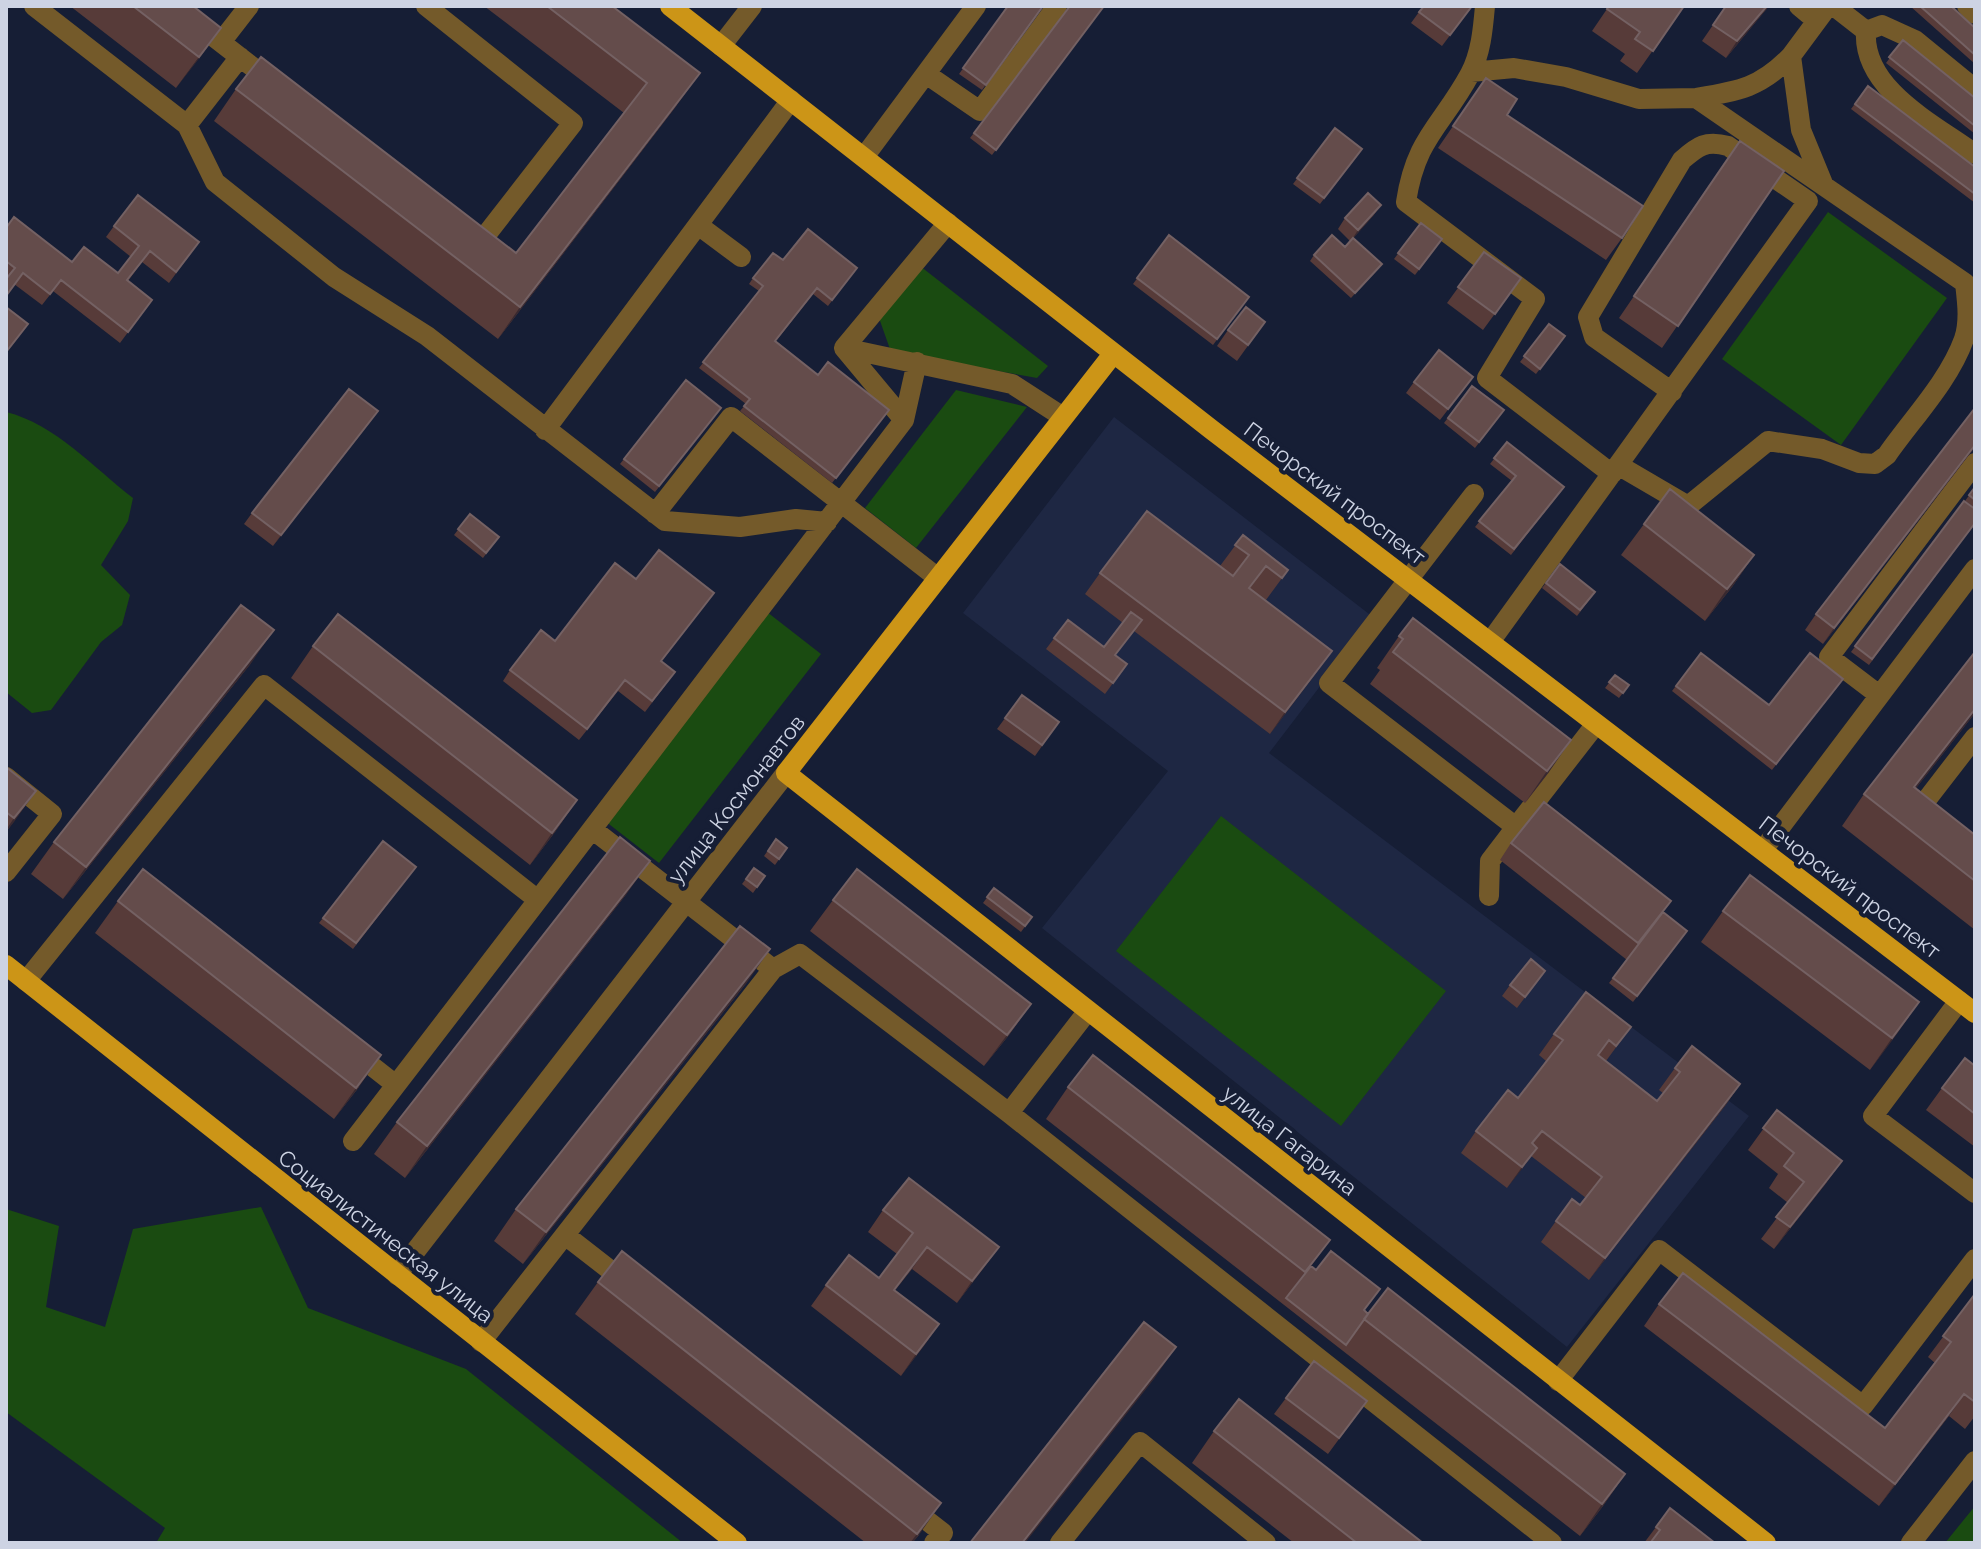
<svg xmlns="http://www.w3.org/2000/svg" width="1981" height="1549" font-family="Raleway,sans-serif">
<rect width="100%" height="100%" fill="#161e35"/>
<path fill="#1e2743" d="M1114,417L1373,617L1269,753L1749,1116L1567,1347L1042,928L1168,771L963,613Z"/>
<path fill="#1a4b11" d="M1828,212L1947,298L1841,445L1722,359Z
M920,266L1048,366L1037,378L891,352L879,318Z
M956,390L1027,407L916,548L865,508Z
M6,412C55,424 94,468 133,498L128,521L101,565L130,595L122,625L101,642L51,710L32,713L6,692Z
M767,612L821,654L659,863L605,821Z
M1221,816L1446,991L1341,1126L1116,951Z
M261,1207L308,1308L466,1369L683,1543H156L165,1528L6,1412V1209L59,1226L46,1307L105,1327L133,1229Z
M1975,1506V1543H1945Z"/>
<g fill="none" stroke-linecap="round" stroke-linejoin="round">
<path stroke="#745a2a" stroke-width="20" d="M34,6L187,125L240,57
M174,6L272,82
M426,6L573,123L479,244L471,238
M1485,6C1483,29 1481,53 1470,74C1442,126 1416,137 1406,202L1535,299L1487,378L1612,474
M1799,6L1817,21
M1834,6L1866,31L1882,25L1915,40L1975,89
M1967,6L1975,14
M1866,31C1862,89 1934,124 1975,154
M221,42L249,6
M721,46L752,6
M1471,72L1514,68L1566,77L1639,99L1696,98L1965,283C1967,301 1970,321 1964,339C1949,381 1912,419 1887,455L1875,464L1859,463L1822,449L1768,441L1688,506L1618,465L1490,642
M926,74L980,111L1057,6
M1696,98C1739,91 1760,88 1791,56
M187,125L215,182L334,277L427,336L665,521L740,527L796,519L827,522
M864,157L976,6
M1824,186L1801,130L1791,56L1828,6
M948,223L844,348L1012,384L1063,417
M698,225L741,257
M844,348L904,420
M545,430L791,100
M1618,465C1682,377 1745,289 1808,201L1728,146C1706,140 1698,146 1682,160L1588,317L1594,337L1672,392
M1474,494L1329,683L1516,827L1596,724
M655,514L731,417L938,578
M1879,695L1829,657L1975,463
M1975,737L1921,807L1975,849
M6,777L52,814L6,872
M592,829L773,969L800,954L1009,1113L1552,1543
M1763,850L1975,569
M1489,896L1490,861L1516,827
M538,900L904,420L917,362
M26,981L264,685L538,900L353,1141
M1959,1001L1873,1116L1975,1193
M354,1052L396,1085
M1009,1113L1087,1012
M565,1235L628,1284
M397,1275L786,773
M481,1342L773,969
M1558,1381L1659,1250L1863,1406L1975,1259
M907,1505L943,1533L934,1543
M1060,1543L1140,1442L1266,1543
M1911,1543L1975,1461"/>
<path stroke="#cc9517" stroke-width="20" d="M670,6L1212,430L1975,1013
M1113,354L786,773L1766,1543
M6,965L737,1543"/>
</g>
<path fill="#573b39" d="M70,6H193L221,28L176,88Z
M484,6H612L677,105L498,339L214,121L236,89L516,253L624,113Z
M1008,6H1043L982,90L959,74Z
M1070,6H1104L992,155L970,138Z
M1472,6L1442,46L1411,23L1419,12Z
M1609,6H1684L1637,73L1620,61L1625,54L1592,31Z
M1726,6H1769L1726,58L1702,41Z
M1910,6H1951L1975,28V64Z
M1903,40L1975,98V134L1886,63Z
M1486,78L1507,115L1622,238L1606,260L1438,148Z
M1868,86L1975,167V203L1851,109Z
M1335,128L1362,149L1320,204L1293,184Z
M1740,141L1784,171L1662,348L1619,318Z
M1381,205L1373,216L1353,238L1382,264L1351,298L1310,261L1314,255L1345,247L1350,241L1338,229L1345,218Z
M1421,223L1442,239L1415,275L1394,259Z
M114,226L199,242L169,283L142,262L128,281L152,300L120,343L53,291L42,305L6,278V228L72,262L118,273L131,257L106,237Z
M1169,235L1249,297L1213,345L1133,284Z
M1484,252L1521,278L1483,330L1447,303Z
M783,260L857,268L828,306L813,294L776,341L818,375L889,410L832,483L740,411L746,404L699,368L759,291L749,284L753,278Z
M1265,322L1237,361L1217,346L1228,330Z
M1549,324L1565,336L1536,374L1520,362Z
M1473,377L1440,420L1406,393L1414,382Z
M686,380L721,408L655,492L620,464Z
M1472,386L1504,410L1475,448L1444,423Z
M378,411L273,546L244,524L252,513Z
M1507,442L1564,487L1511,555L1475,527L1512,481L1490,464Z
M1975,447L1823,644L1805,630L1816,614Z
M1975,487V508L1965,501Z
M1964,501L1975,523L1869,665L1851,652Z
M470,514L499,537L483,558L454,535Z
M1644,524L1754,555L1732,587L1705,621L1621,555Z
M1243,535L1288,570L1266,600L1250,589L1332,651L1270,734L1134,631L1115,655L1127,664L1105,694L1046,649L1068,620L1104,647L1123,623L1085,594L1100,573L1220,566Z
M1560,564L1595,592L1577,616L1542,588Z
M636,579L714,593L661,662L667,683L645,712L618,691L579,740L503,681L510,670L555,641Z
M1399,636L1549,772L1525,803L1370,684L1380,670L1377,668Z
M313,646L577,800L555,832L530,865L291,678Z
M1975,652V713L1916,788L1975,835V930L1842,826L1864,794Z
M1701,653L1769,705L1843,679L1772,770L1672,691Z
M252,662L63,899L31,874L54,842Z
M1615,675L1629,685L1619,698L1605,688Z
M1022,695L1059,722L1035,756L997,729Z
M6,767L36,791L6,832Z
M776,839L787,848L775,865L764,856Z
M383,841L416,867L353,949L319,923Z
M1511,843L1663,912L1687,931L1633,1002L1609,983L1627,960L1500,860Z
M754,868L765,876L753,893L742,884Z
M994,888L1032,917L1021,932L983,903Z
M628,892L405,1178L374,1154L397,1122Z
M833,900L1031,1004L1009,1035L984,1066L810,931Z
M118,901L359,1087L334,1119L95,933Z
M1723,911L1919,1002L1870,1070L1701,942Z
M1545,971L1517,1008L1502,996L1510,985Z
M748,981L523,1264L494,1241L516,1209Z
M1631,1027L1606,1061L1657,1101L1663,1093L1659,1090L1675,1068L1740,1084L1725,1106L1589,1280L1541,1242L1556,1221L1580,1205L1586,1198L1531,1156L1507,1188L1461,1153L1476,1131L1518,1098L1546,1061L1539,1055L1554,1034Z
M1975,1066V1147L1926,1110L1942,1088Z
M1068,1087L1311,1266L1364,1310L1625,1474L1603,1506L1580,1536L1046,1119Z
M1777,1110L1827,1182L1774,1249L1761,1239L1788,1203L1769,1188L1778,1174L1748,1150Z
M883,1210L999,1247L957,1303L912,1269L895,1290L939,1324L901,1376L811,1306L826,1285L879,1278L897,1254L868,1232Z
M598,1282L919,1535L912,1543H866L575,1314Z
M1975,1294V1416L1965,1429L1949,1416L1879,1506L1644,1326L1659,1304L1885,1428L1935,1363L1928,1357Z
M1286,1398L1367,1401L1328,1454L1274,1414Z
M1214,1431L1423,1543H1294L1192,1463Z
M1656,1527L1715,1543H1644Z"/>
<path fill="#382930" d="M1767,6H1769L1726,58L1737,41Z
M221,28L198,60L176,88L199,57Z
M700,73L677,105L498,339L520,307Z
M1381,205L1373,216L1351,241L1358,230Z
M378,411L370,422L273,546L281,535Z
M1975,445V447L1823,644L1834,628Z
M1754,555L1732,587L1705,621L1727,589Z
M274,630L252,662L63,899L86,867Z
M1332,651L1317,672L1270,734L1285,712Z
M1975,709V713L1892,819L1914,787Z
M1571,740L1549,772L1525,803L1547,771Z
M36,791L14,822L6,832V830L14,818Z
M577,800L555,832L530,865L552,833Z
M650,861L628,892L405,1178L427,1146Z
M770,949L748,981L523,1264L546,1232Z
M1919,1002L1897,1034L1870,1070L1892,1038Z
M1031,1004L1009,1035L984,1066L1007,1035Z
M381,1055L359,1087L334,1119L356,1088Z
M1740,1084L1725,1106L1589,1280L1605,1258Z
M1537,1148L1522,1169L1507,1188L1522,1167Z
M1842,1161L1827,1182L1774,1249L1790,1227Z
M1330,1240L1307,1272L1286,1298L1305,1272Z
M927,1247L912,1269L879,1311L894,1290Z
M999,1247L983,1269L957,1303L972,1281Z
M939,1324L924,1346L901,1376L916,1354Z
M1176,1347L1154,1379L1025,1543H1022Z
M1964,1394L1949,1416L1879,1506L1895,1484Z
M1625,1474L1603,1506L1580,1536L1602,1504Z
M941,1503L919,1535L912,1543H910Z"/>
<path fill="#644c4b" stroke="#746163" stroke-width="2" d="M133,6H193L221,28L199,57Z
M547,6H612L700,73L520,307L236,89L261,57L516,253L647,83Z
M1008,6H1043L986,85L963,68Z
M1070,6H1104L996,150L974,133Z
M1424,6H1472L1450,35L1419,12Z
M1609,6H1684L1653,51L1635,39L1640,32L1607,9Z
M1726,6H1767L1737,41L1713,25Z
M1920,6H1951L1975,28V55Z
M1903,40L1975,98V126L1889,57Z
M1486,78L1517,99L1507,115L1643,206L1622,238L1453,126Z
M1868,86L1975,167V194L1855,104Z
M1335,128L1362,149L1324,198L1297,178Z
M1740,141L1784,171L1678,326L1634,296Z
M1368,193L1381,205L1358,230L1345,218Z
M138,195L199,242L176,272L150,251L127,280L152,300L128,332L61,280L50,294L23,273L6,296V279L15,268L6,261V228L14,217L72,262L84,247L118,273L139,246L114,226Z
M1421,223L1442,239L1419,269L1398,253Z
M808,229L857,268L832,300L817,288L775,341L818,375L828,362L889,410L836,478L744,406L750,399L703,362L763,286L753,278L773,253L783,260Z
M1169,235L1249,297L1217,339L1137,278Z
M1332,235L1345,247L1353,238L1382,264L1355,293L1314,255Z
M1484,252L1521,278L1495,314L1458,287Z
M6,307L28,324L6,352Z
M1246,307L1265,322L1248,345L1228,330Z
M1549,324L1565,336L1540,369L1524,356Z
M1439,350L1473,377L1448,409L1414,382Z
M686,380L721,408L659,486L624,459Z
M1472,386L1504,410L1479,442L1448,418Z
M349,389L378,411L281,535L252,513Z
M1975,408V445L1834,628L1816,614Z
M1507,442L1564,487L1514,549L1479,521L1516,476L1494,458Z
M1975,487V500L1969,495Z
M1670,489L1754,555L1727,589L1644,524Z
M1964,501L1975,509V523L1872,659L1855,646Z
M1147,511L1233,576L1249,555L1235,545L1243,535L1288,570L1282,578L1266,566L1249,588L1332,651L1285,712L1100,573Z
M470,514L499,537L486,553L458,529Z
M659,550L714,593L661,661L675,672L652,701L625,680L587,729L510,670L541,630L555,641L615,563L636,579Z
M1560,564L1595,592L1580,610L1546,583Z
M241,605L274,630L86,867L54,842Z
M1131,612L1142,620L1115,655L1127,664L1113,683L1054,638L1068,620L1104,647Z
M338,614L577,800L552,833L313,646Z
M1413,618L1571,740L1547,771L1393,652L1403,639L1399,636Z
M1975,652V709L1914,787L1975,835V881L1864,794Z
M1701,653L1769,705L1810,653L1843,679L1776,764L1676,686Z
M1615,675L1629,685L1623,693L1609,682Z
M1022,695L1059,722L1042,745L1005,718Z
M6,767L36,791L14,818L6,812Z
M1544,802L1671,901L1638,943L1511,843Z
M620,837L650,861L427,1146L397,1122Z
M776,839L787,848L779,859L768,851Z
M383,841L416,867L356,943L323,918Z
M754,868L765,876L757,887L746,879Z
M143,869L381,1055L356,1088L118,901Z
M857,869L1031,1004L1007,1035L833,900Z
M1750,875L1919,1002L1892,1038L1723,911Z
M994,888L1032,917L1025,926L987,897Z
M1663,912L1687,931L1637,996L1613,978Z
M740,926L770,949L546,1232L516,1209Z
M1531,959L1545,971L1525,997L1510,985Z
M1586,992L1631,1027L1616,1046L1609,1040L1598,1055L1657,1101L1680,1072L1675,1068L1692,1046L1740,1084L1605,1258L1556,1221L1572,1199L1580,1205L1602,1177L1542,1131L1532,1143L1537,1148L1522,1167L1476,1131L1508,1090L1518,1098L1563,1040L1554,1034Z
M1093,1055L1330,1240L1305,1272L1068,1087Z
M1965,1058L1975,1066V1114L1942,1088Z
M1777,1110L1842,1161L1790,1227L1776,1217L1804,1182L1784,1166L1794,1153L1763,1128Z
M909,1178L999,1247L972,1281L927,1247L894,1290L939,1324L916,1354L826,1285L849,1255L879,1278L913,1233L883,1210Z
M622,1251L941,1503L917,1534L598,1282Z
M1331,1251L1380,1289L1364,1310L1368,1314L1346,1345L1286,1298L1311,1266L1316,1270Z
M1683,1273L1885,1428L1951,1342L1943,1336L1975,1294V1402L1964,1394L1895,1484L1659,1304Z
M1388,1288L1625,1474L1602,1504L1364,1319Z
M1144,1322L1176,1347L1022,1543H970Z
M1314,1361L1367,1401L1339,1438L1286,1398Z
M1239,1399L1423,1543H1357L1214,1431Z
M1670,1508L1715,1543H1652L1651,1542L1660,1530L1656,1527Z"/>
<g text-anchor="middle" stroke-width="8" stroke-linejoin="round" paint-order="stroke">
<g font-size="22" fill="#cdd3e3" stroke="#161e35">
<text transform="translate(1335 493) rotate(37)" y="8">Печорский проспект</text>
<text transform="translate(736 799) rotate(-52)" y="8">улица Космонавтов</text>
<text transform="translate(1850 887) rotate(37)" y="8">Печорский проспект</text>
<text transform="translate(1290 1140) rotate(38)" y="8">улица Гагарина</text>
<text transform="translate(386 1236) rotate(38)" y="8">Социалистическая улица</text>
</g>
</g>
<rect width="1981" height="1549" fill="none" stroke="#cdd3e3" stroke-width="16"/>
</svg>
